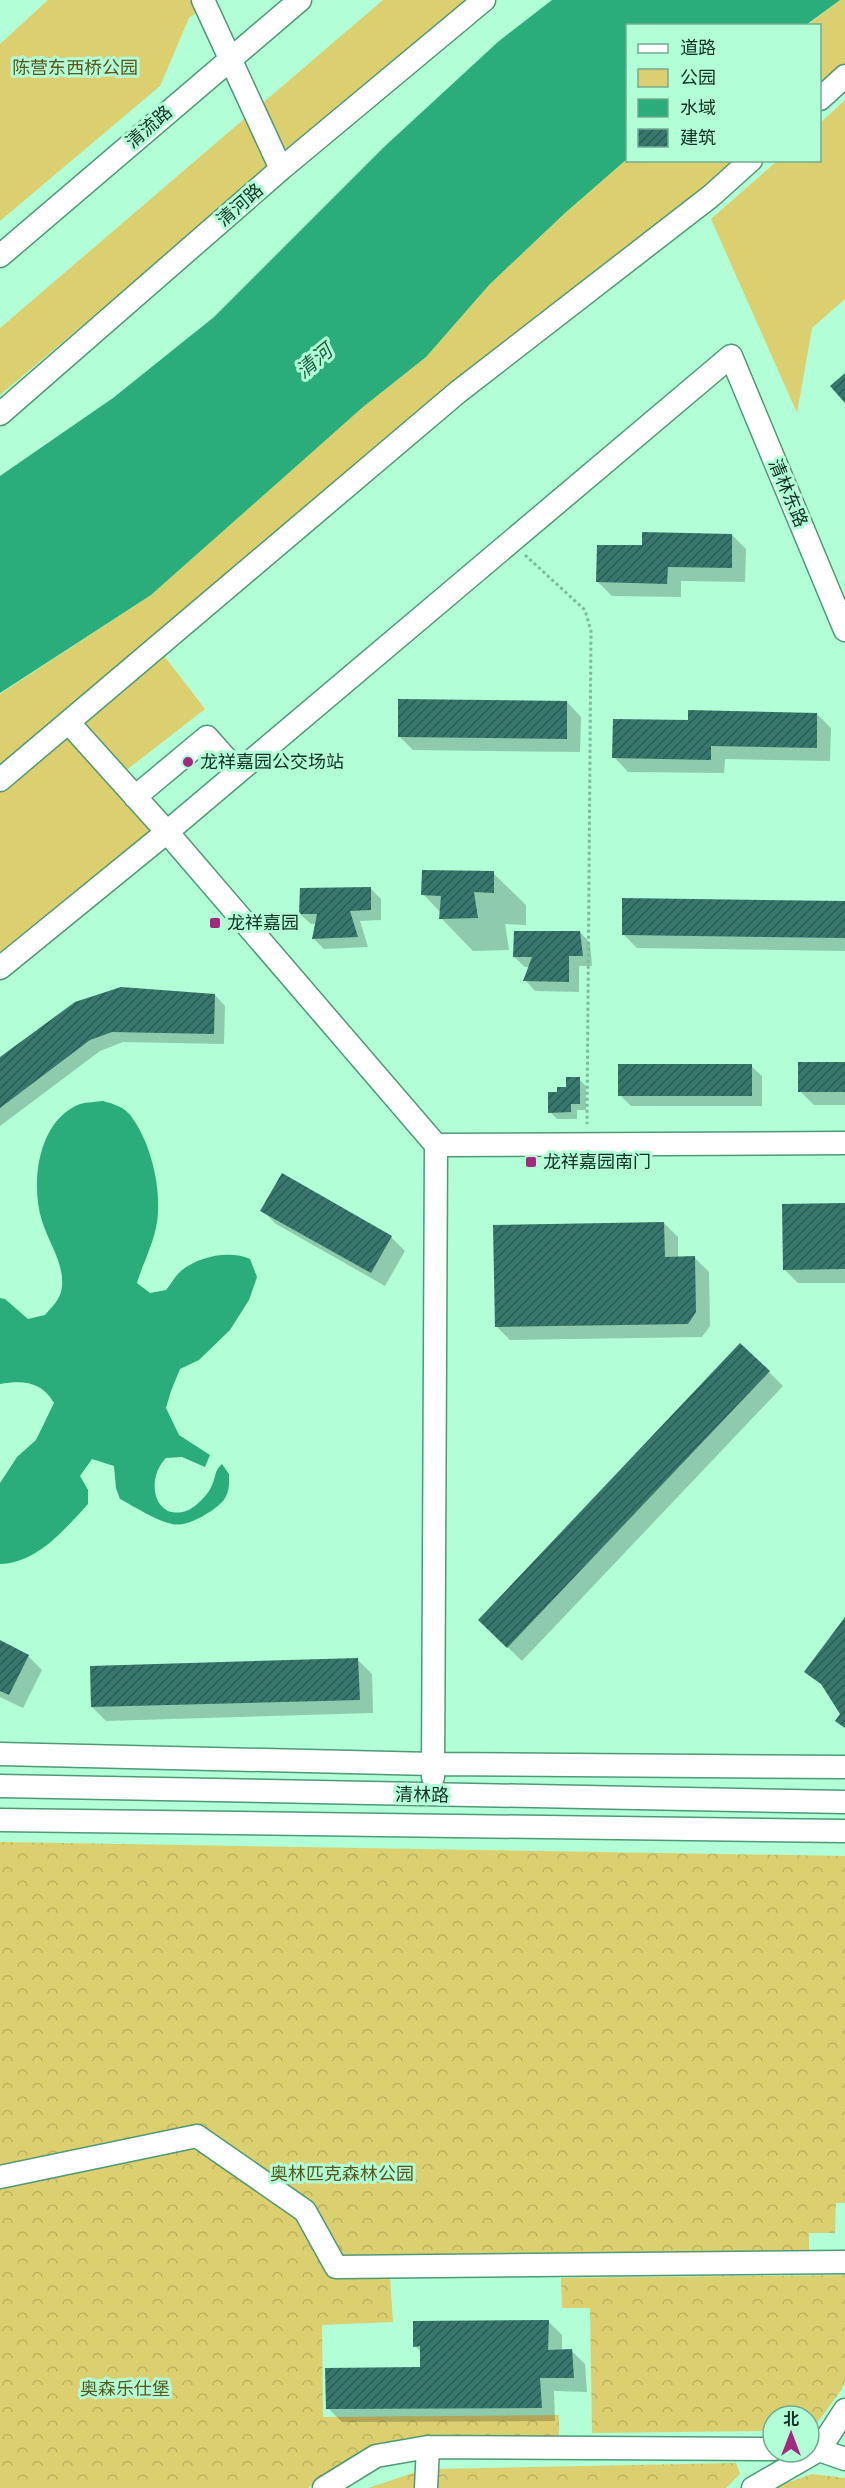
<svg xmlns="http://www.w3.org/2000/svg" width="845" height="2488" font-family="Inter,'Noto Sans SC',sans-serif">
<defs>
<pattern id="forest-crowns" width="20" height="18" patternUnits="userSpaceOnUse" patternTransform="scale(1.5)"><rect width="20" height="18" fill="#dccf6f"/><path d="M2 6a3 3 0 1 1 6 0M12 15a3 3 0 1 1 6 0" fill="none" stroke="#bcb260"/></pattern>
<pattern id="building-hatch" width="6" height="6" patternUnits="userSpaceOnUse" patternTransform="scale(1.5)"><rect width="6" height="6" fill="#38776d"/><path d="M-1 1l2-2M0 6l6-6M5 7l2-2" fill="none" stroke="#2b5d54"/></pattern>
</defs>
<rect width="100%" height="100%" fill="#b1fed7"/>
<path fill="#dccf6f" d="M48,0H214L189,18L160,86L0,221V44Z
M383,0H468L0,395V328Z
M840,0H845V76L820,99V26H806Z
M845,100V299L812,328L797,413L711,219L777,161L820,160V123Z
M627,159L751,161L158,648L205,709L115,779L167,832L0,968V694L151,595L363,407L426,357L489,285L565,213Z"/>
<path fill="url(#forest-crowns)" d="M0,1842L845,1856V2203H836L835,2233H809V2254L340,2256L201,2126L0,2175Z
M194,2148L294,2212L328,2277H390L393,2322L322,2325L323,2417L559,2415V2436L401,2443L321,2478L308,2488H0V2189L54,2174Z
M845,2275V2381L842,2389L812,2430H809V2416H773V2431L592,2433L590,2308H562L561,2278Z
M736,2463L740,2474L726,2488H438V2469Z
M416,2472L415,2488H368Z
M812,2474L845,2478V2488H772Z"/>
<path fill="#2aad7a" d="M552,0H840L806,25L628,26L627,159L565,213L489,285L426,357L363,407L151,595L0,693V476L113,398L214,317L384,147L499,41Z
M103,1101C114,1104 124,1107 131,1116C151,1143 162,1189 157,1222C154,1243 143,1263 137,1283L150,1293L166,1290C171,1284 175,1276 181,1271C199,1256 230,1250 250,1259L257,1277L249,1300L230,1330L199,1360L180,1369L171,1391L166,1408L179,1435L210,1455L205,1467L182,1457L166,1458C145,1479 154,1521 186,1511C195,1508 209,1494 212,1485C216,1477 214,1471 222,1464L229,1474C229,1483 230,1493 223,1501C214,1511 187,1528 172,1524C155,1520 137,1508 120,1499L116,1488L114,1466L92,1459L80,1476L88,1490V1504C64,1530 37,1563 0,1564V1483L17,1457L36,1440L54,1403C42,1382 24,1380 0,1384V1298L5,1299L28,1319L45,1315C51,1308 59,1300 61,1292C67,1267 49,1244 42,1221C30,1183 38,1120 80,1104C87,1102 96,1102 103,1101Z"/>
<path fill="#0003" d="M732,535L746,549L745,582L681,581V597L612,596L598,582L644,547Z
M567,702L581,717L580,752L413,750L399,736Z
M817,714L831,728L830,761L725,759L724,773L628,772L614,757Z
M493,873L526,905V925L505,924L509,950L473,951L441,918V913L423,894Z
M370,888L381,899V920L360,921L368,947L324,949L314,939L317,924H311L300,914Z
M845,902V951L637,948L623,934Z
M580,932L590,943L592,966H579V992L535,991L525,980L530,967H525L514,957Z
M215,995L225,1006L224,1044L123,1042L100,1051L0,1126V1059Z
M845,1063V1105H814L800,1091Z
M751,1066L762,1076V1106H631L620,1095Z
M579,1079L586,1086V1110H577V1119H557L550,1112L559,1093Z
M845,1205V1283H798L784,1269Z
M262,1210L391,1237L405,1251L385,1286L276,1224Z
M664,1223L678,1237V1258H695L709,1272L710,1326L702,1337L510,1340L496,1326Z
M769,1372L783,1386L522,1661L494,1634Z
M0,1642L28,1656L42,1670L23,1708L0,1697Z
M358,1660L372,1674L373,1713L106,1721L92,1707Z
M548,2321L562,2335V2350H571L585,2364L587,2392L554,2391L555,2421L342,2422L328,2408L421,2368L422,2353L415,2346Z"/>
<path fill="url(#building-hatch)" d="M845,373V403L830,386Z
M642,532L732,534V568L668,567L667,584L596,582L597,545H642Z
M398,699L567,701V739L398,737Z
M688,710L817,713V748L711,746V760L612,758L613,719L688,720Z
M422,870L494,871V893L474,892L478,918L439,919L441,896L421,895Z
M371,887V910L350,911L358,937L312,939L317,914H299L300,888Z
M622,898L845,901V938L622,935Z
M514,931H580L583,956H569V982L523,981L532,957H513Z
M121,987L215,994L214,1034L112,1032L90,1040L0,1108V1057L75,1002Z
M798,1062H845V1092H798Z
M618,1064H752V1096H618Z
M566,1077H580V1104H571V1112L548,1113V1092H557V1087H566Z
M282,1173L392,1236L371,1273L260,1211Z
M845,1203V1269L783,1270L782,1204Z
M664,1222L665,1257L695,1256L696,1312L688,1324L495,1327L493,1225Z
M740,1343L770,1371L507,1648L478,1620Z
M845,1617V1728L835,1721L840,1714L821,1684L804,1672Z
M0,1640L29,1655L9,1695L0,1691Z
M358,1658L360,1700L91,1707L90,1666Z
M549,2320L548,2350L572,2349L574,2378H540L542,2408L326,2409L325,2368L420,2367V2346L413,2347V2321Z"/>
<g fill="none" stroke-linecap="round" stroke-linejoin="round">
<defs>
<path id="minor" d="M203,0L281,169
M820,99L845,76
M0,256L300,0
M0,414L281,169L484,0
M69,723L167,832L436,1145L845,1143
M0,780L458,392L711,196L751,160
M135,797L207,737L238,772
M0,968L167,832L731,356L845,630
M0,1754L433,1764L845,1767
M433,1777L436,1145
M0,1786L845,1802
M0,1820L845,1831
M0,2177L197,2136L305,2211L336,2267L845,2262
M809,2449L819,2450L845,2459
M324,2488L376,2456L428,2447L773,2449
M426,2488L428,2447
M753,2488L819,2450L845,2410"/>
</defs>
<use href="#minor" stroke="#4e9976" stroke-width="25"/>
<path stroke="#7cba9c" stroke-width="3" stroke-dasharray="3 3" stroke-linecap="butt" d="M525,555L585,610L591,631L587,1124"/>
<use href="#minor" stroke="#fff" stroke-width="22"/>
</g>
<g fill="#a22980" stroke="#b1fed7" stroke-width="2">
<circle cx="188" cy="762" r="6"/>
<rect x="209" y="917" width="12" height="12" rx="3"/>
<rect x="525" y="1156" width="12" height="12" rx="3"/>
</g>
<g text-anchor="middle" stroke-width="6" stroke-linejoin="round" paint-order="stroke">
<g font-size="18" fill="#5c5418" stroke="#b1fed7">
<text x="75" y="74">陈营东西桥公园</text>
<text x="342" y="2180">奥林匹克森林公园</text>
<text x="125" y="2395">奥森乐仕堡</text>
</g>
<g font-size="18" fill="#123123" stroke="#b1fed7">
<text transform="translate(149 127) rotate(-41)" y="6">清流路</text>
<text transform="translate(240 205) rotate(-41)" y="6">清河路</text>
<text transform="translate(788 493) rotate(67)" y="6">清林东路</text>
<text transform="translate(422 1795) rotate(1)" y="6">清林路</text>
</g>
<g font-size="18" fill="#123123" stroke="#b1fed7" text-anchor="start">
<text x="200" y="768">龙祥嘉园公交场站</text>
<text x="227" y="929">龙祥嘉园</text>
<text x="543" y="1168">龙祥嘉园南门</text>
</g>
<g font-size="20" font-style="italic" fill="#1d5d42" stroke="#b1fed7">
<text transform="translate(314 361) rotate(-40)" y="7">清河</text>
</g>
</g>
<rect x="626" y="24" width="195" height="138" fill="#b1fed7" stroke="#71ac8f" stroke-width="1.5"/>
<rect x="638" y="44" width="30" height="9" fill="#ffffff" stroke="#71ac8f" stroke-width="1.5"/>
<text x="680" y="54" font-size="18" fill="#123123">道路</text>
<rect x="638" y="69" width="30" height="18" fill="#dccf6f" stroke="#71ac8f" stroke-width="1.5"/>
<text x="680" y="84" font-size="18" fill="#123123">公园</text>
<rect x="638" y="99" width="30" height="18" fill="#2aad7a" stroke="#71ac8f" stroke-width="1.5"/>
<text x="680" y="114" font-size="18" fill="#123123">水域</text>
<rect x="638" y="129" width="30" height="18" fill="url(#building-hatch)" stroke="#71ac8f" stroke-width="1.5"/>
<text x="680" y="144" font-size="18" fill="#123123">建筑</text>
<g transform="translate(791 2434)"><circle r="28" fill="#b1fed7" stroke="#71ac8f" stroke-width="1.5"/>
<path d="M0-4.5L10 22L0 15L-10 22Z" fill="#a22980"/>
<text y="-9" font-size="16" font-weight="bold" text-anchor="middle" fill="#123123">北</text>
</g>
</svg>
